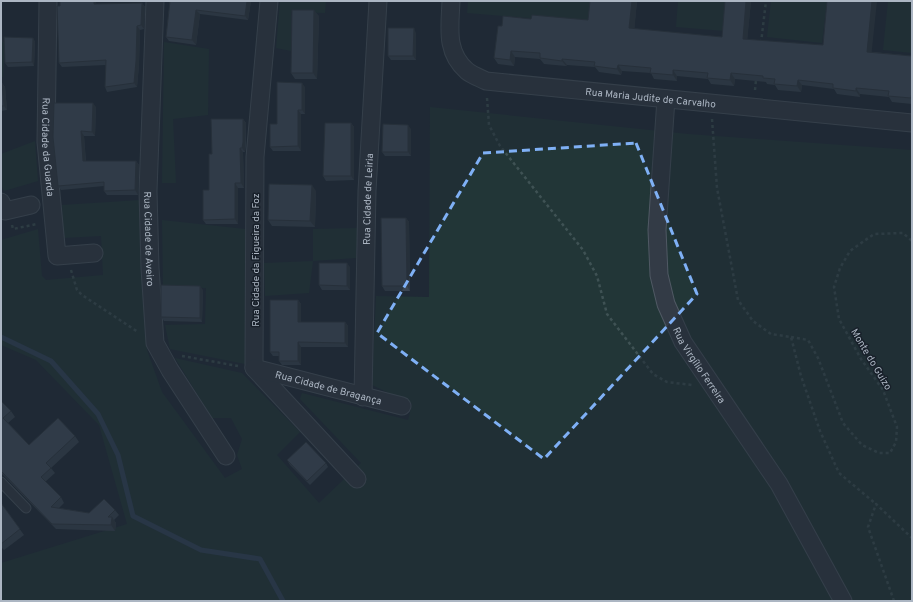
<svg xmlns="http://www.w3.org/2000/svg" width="913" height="602" font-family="Overpass,sans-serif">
<rect width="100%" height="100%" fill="#1f2935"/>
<path fill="#223637" d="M280,1H326L325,13L291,12V51L276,48Z
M468,1H591L590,23L467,13Z
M678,1H727L724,31L676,27Z
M771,1H827L822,43L767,37Z
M888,1H912V53L883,50Z
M1,42H5L3,77H1Z
M164,42L209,49L208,115L173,119L176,183H162Z
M430,107L688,134L912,150V601H1V563L127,524L99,425L36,360L1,345V240L38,229L42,276L46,280L103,275L101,236L63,238L62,205L140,200L147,350L162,392L225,478L242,469L237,455L242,439L231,418H212L175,358L242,373L300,432L277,455L319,503L361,463L300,399L302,393L408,420L412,404L372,385L376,296L429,297Z
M35,141L38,181L4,191L1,185V154Z
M162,220L245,229V364L170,349L165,325L205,324L206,288L163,287Z
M358,228L356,258L313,261L309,293L265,296L264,263L313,261V229Z"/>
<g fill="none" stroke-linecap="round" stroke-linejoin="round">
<path stroke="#33455c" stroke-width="5" d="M1,337L51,361L98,414L118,455L133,516L201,550L260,559L283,601"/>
<defs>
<path id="lane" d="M1,482L26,508"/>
<g id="street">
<path id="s1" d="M48,1L46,142L57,256L94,253"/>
<path id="s2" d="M155,1L148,191L150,268L155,343L170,370L226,456"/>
<path d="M269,1L255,157L254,368L357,479"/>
<path id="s3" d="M451,1C450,27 445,52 467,71C472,75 480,78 486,81L912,123"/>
<path id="s4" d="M666,99L657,230L659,275L666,304L683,342L779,484L843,601"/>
<path d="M1,202L5,211L31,205"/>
<path id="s5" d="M254,368L402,406"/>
<path id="s6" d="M363,397L367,191L378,1"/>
</g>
</defs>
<use href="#lane" stroke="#505964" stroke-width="11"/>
<use href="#street" stroke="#505964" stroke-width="19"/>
<path stroke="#3f5254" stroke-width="2.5" stroke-dasharray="3 3" stroke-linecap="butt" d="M761,43L766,1
M755,90L756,80
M487,98L489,125L500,146L583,250L597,276L607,314L653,374L667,382L692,385
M712,119L717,188L738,300L753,321L771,334L791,337L801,376L820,431L839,473L876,504
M12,225L13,229L37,224
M71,270L77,290L82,295L138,332
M791,337L808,340L818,358L843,423L862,445L879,453H890L896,442L897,427L883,390L861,359L839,319L834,287L840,268L850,251L874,234L903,233L912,241
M182,356L238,366
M894,601L868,527L876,504L912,538"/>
<use href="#lane" stroke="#333b46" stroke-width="9"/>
<use href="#street" stroke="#333b46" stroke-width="17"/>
</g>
<path fill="#3b4552" d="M170,1H251L248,20L200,14L196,45L169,41L166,37Z
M637,1L634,29L722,37L725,1H751L747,39L912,56V104L892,102L889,97L860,94V97L837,94L834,89L802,85L801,92L778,90L775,85L767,84L766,82L735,79L734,86L711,84L708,79L677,76V81L654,79L651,73L622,71L621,75L599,72L595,67L567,65L566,66L544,64L540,59L515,57L514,66L498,64L494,58L502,26L531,19L588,20Z
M142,3L145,7L144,29L140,30L139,65L137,87L107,92L105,87L106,65L62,67L59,63L60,6L97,4Z
M319,16L317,79H295L291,73Z
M416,33V60H391L388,56Z
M33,38L35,42L34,66L8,67L5,63Z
M1,83H2L5,87L7,110L1,111Z
M305,87V114H301V151H273L270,147Z
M96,107L95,136H84L86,161H136L139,165L138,195H107L104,191V186L61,190L58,186L53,137Z
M243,119L246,123V146L245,152H243L244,188H238V224H206L203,220L209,190L212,154Z
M351,123L354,127V180L326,181L323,176Z
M411,129V156H385L382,152Z
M316,191L315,227L272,226L268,220Z
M406,218L409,222L410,291H385L382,286Z
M350,267V290H322L319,285Z
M203,290L202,322L164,321L161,317Z
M298,300L301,304V322H345L348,326V347H301V365H282L279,361V356H273L270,352Z
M1,401L11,411L15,417L8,423L29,445L75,436L79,442L51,468L55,473L45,482L61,497L64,503L59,508L89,513L115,510L119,515L114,520L116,523L115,531L56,529L1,473Z
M287,460L326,463L328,467L310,485L290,465Z
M1,503L24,535L4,550L1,547Z"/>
<path fill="#303842" d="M94,1H96L97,8L94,4Z
M247,1H251L248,20L245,16Z
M632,1H637L634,34L629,28Z
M746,1H751L747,44L743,39Z
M872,1H877L871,58L867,52Z
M142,3L145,7L144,29L141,25Z
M196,10L200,14L196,45L192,40Z
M314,10L319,16L317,79L313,73Z
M1,11L3,43L1,40Z
M137,26L140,30L139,65L137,87L134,83Z
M414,28L416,33V60L413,56Z
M33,38L35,42L34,66L32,62Z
M511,51L515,57L514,66L510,60Z
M562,59L567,65L566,66L562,61Z
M618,65L622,71L621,75L617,69Z
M673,70L677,76V81L673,75Z
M731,73L735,79L734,86L730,80Z
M798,80L802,85L801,92L797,86Z
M2,83L5,87L7,110L4,106Z
M302,83L305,87V114L302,110Z
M856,88L860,94V97L856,91Z
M93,103L96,107L95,136L92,132Z
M298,110L301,114V151L298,146Z
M243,119L246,123L245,152L242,148Z
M351,123L354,127V180L351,176Z
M408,125L411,129V156L408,152Z
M81,131L84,136L86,166L83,161Z
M240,148L243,152L244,188L241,183Z
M136,161L139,165L138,195L135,190Z
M235,183L238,188V224L235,219Z
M312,185L316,191L315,227L310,221Z
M406,218L409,222L410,291L407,286Z
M347,263L350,267V290L347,286Z
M200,286L203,290L202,322L200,318Z
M298,300L301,304V326L298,322Z
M345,322L348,326V347L345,343Z
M298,342L301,347V365L298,361Z
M112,517L116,523L115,531L111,525Z"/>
<path fill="#45505f" stroke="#303842" d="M60,1H94V4L142,3L141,25L137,26L136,61L134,83L105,87L106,60L59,63L57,6H60Z
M170,1H247L245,16L196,10L192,40L166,37Z
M590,1H632L629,28L722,37L725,1H746L743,39L823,45L827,1H872L867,52L912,56V91L911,98L888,96L889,91L856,88V91L833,88V84L798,80L797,86L774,84L775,79L763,78V76L731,73L730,80L707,78L708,73L673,70V75L650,73L651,68L618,65L617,69L594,66L595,62L562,59V61L540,58V53L511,51L510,60L494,58L498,26H502L503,16L531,19L532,15L588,20Z
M292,10H314L313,73H291Z
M388,28H414L413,56H388Z
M4,37L33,38L32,62L5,63Z
M277,82L302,83V110H298V146L270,147V124H277Z
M1,83H2L4,106H1Z
M54,103H93L92,132L81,131L83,161H136L135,190L104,191V182L58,186L53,137Z
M211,119H243V142L242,148H240L241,183H235V219L203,220V190H209V154H212Z
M325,123H351V176H323Z
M383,124L408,125V152H382Z
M269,184L312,185L310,221L268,220Z
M381,218H406L407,286H382Z
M319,263H347V286L319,285Z
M161,285L200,286V318L161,317Z
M270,300H298V322H345V343L298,342V361H279V352H270Z
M1,401L11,411L3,418L29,445L58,418L75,436L46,463L51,468L41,477L61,497L51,507L89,513L104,499L115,510L108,517H112L111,525L52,524L1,471Z
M306,442L326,463L307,481L287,460Z
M1,503L20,529L1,544Z"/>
<path d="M0 0H913V602H0ZM636,143L697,294L544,459L377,333L483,153Z" fill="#1f2935" fill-opacity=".55" fill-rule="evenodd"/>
<path fill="none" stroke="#7fb0f5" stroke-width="3" stroke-dasharray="8 5" stroke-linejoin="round" d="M636,143L697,294L544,459L377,333L483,153Z"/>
<g text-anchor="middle" stroke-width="3" stroke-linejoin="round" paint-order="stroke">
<g font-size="10" fill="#acb6c3" stroke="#18202a">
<text dy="4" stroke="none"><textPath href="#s3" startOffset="262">Rua Maria Judite de Carvalho</textPath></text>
<text dy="4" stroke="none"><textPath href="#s1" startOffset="146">Rua Cidade da Guarda</textPath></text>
<text dy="4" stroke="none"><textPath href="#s6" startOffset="198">Rua Cidade de Leiria</textPath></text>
<text dy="4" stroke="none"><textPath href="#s2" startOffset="238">Rua Cidade de Aveiro</textPath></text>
<text transform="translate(255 260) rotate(-90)" y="4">Rua Cidade da Figueira da Foz</text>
<text transform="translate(872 359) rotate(59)" y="4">Monte do Guizo</text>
<text dy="4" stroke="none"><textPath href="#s4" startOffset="276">Rua Virgílio Ferreira</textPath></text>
<text dy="4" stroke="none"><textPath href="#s5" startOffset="77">Rua Cidade de Bragança</textPath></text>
</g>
</g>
<rect width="913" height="602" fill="none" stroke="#acb6c3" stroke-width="4"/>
</svg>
